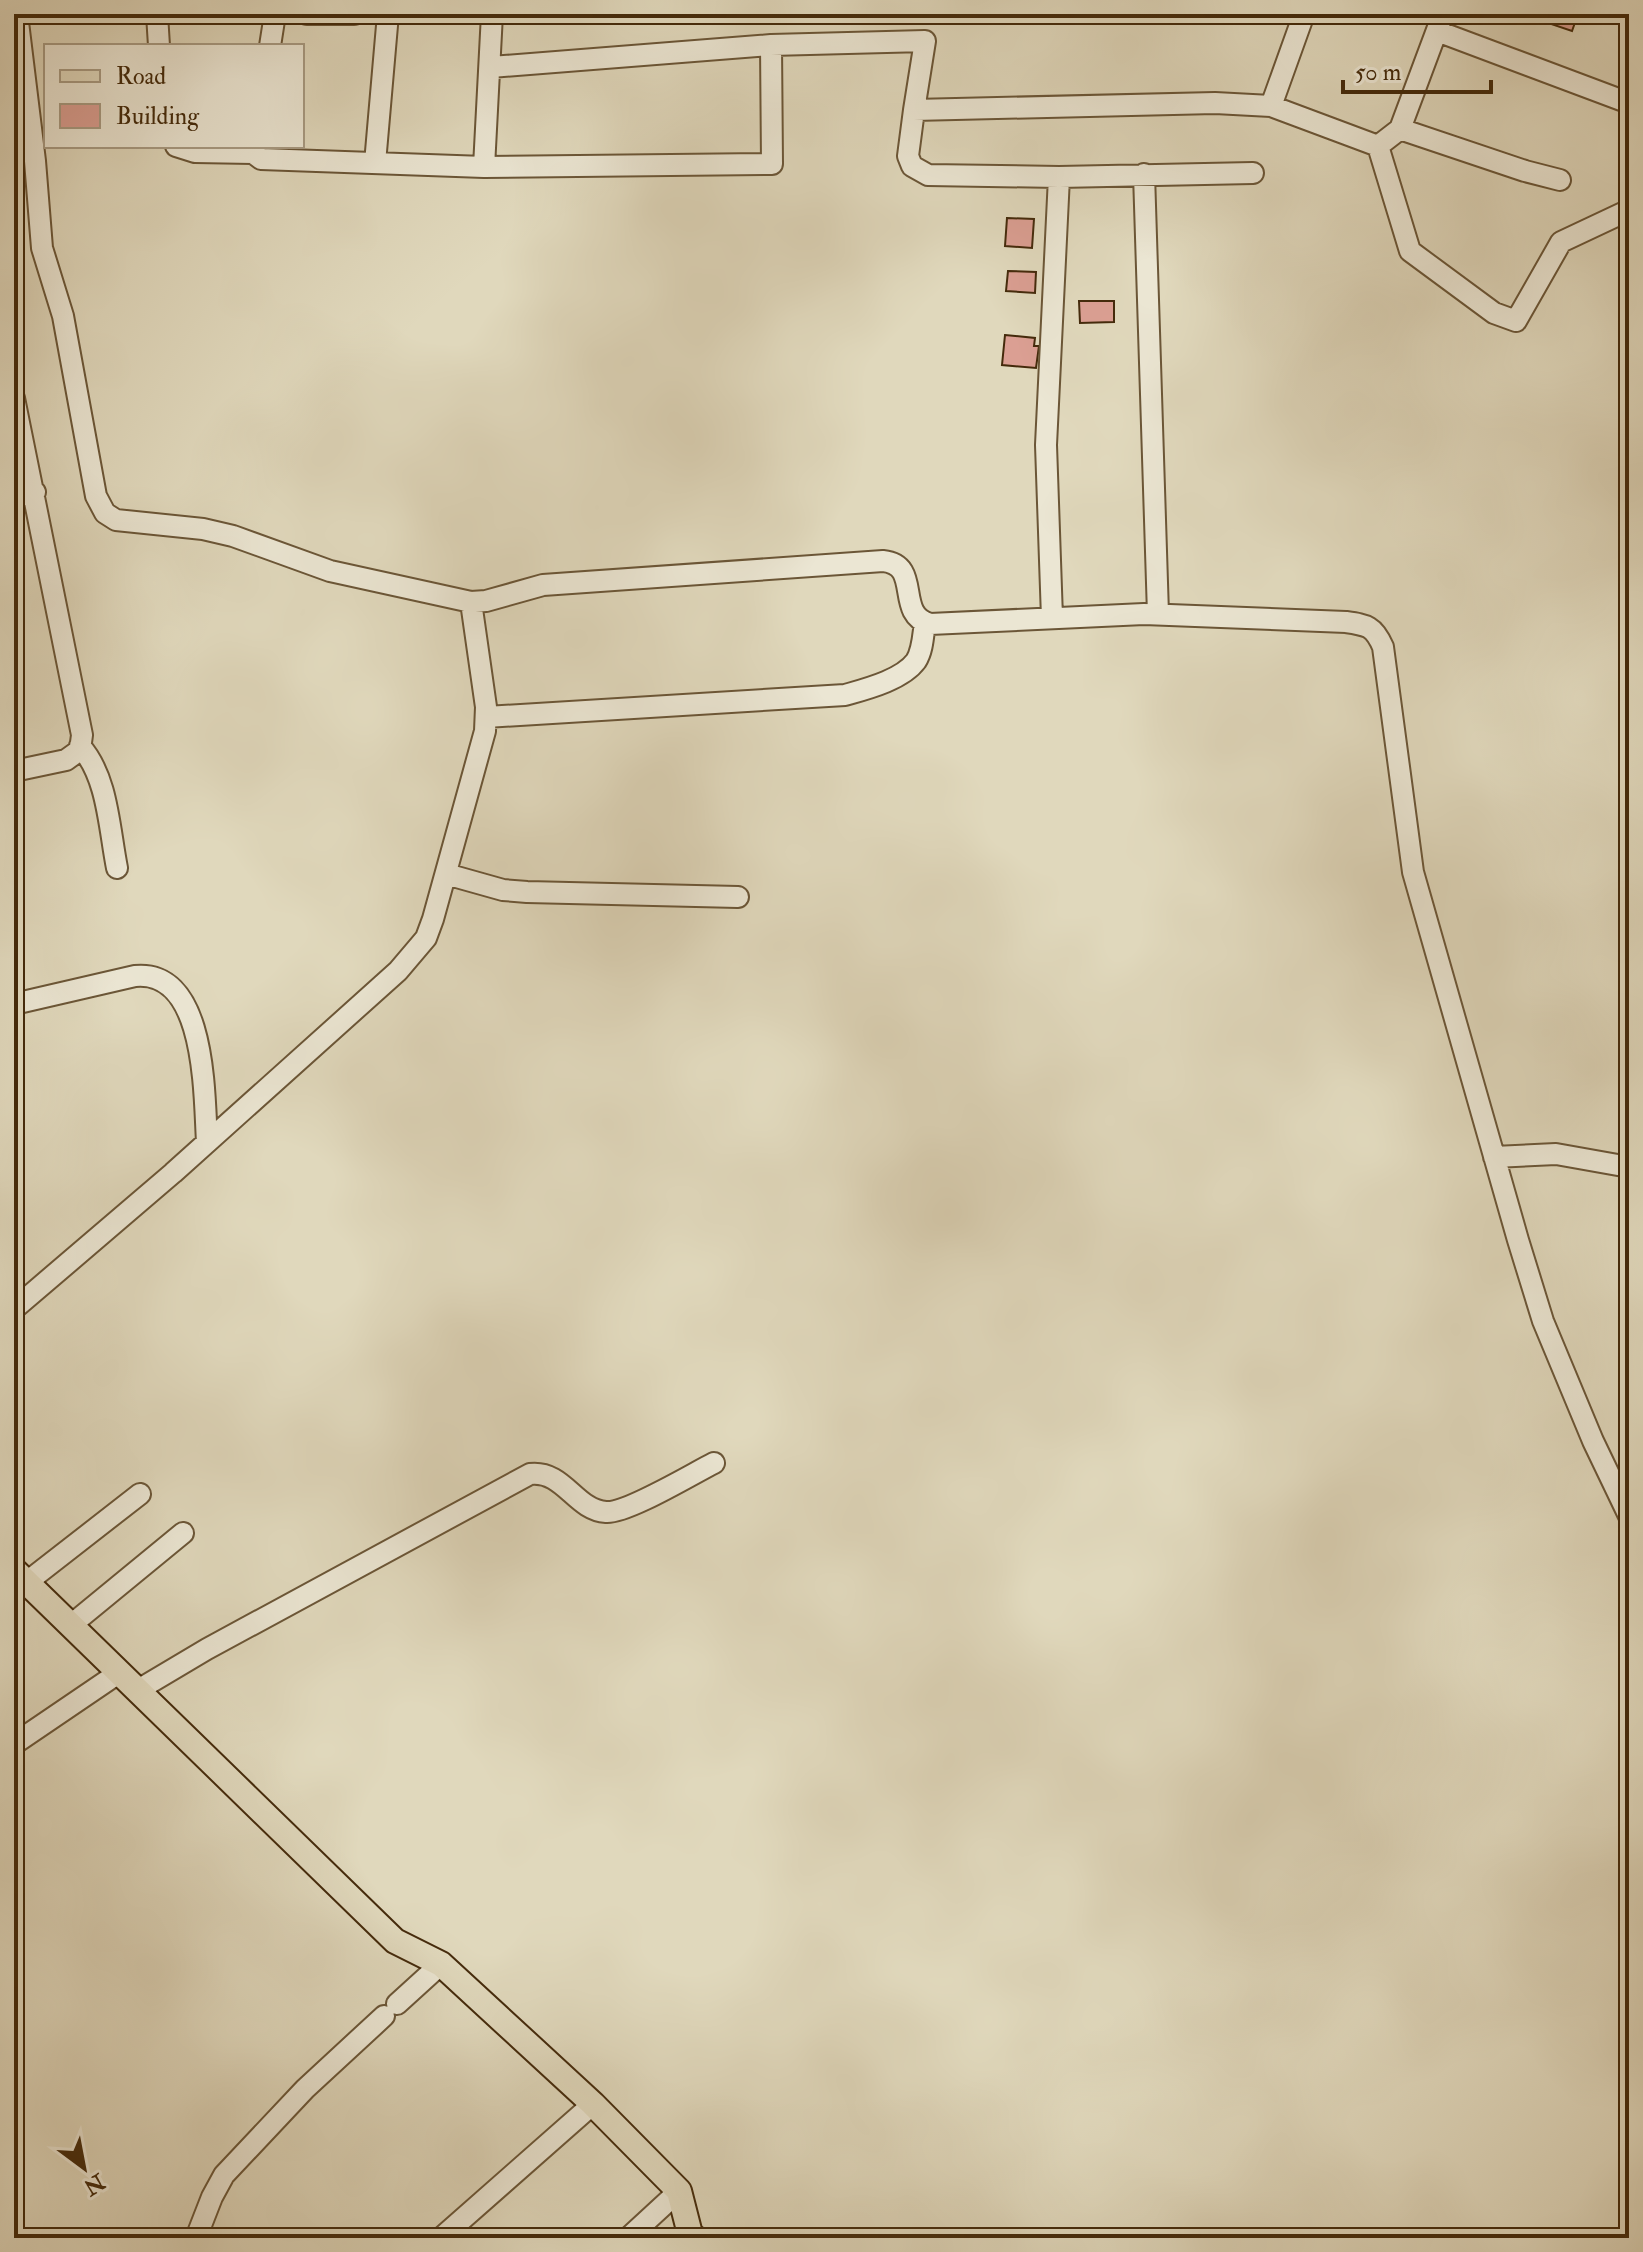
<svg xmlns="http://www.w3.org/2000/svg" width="1643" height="2252" font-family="'IM FELL Double Pica',serif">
<rect width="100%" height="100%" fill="#e0d8bc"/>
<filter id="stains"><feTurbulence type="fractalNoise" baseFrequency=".0025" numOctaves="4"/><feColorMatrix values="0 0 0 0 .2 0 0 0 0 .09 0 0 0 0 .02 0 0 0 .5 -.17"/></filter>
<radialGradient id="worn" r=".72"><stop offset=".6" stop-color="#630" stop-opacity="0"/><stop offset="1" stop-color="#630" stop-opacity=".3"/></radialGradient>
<path fill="#db9f93" stroke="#442a0b" stroke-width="2" d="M1548,14H1578L1572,31L1545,22Z
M1007,218L1034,219L1032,248L1005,246Z
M1008,271L1036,272L1035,293L1006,291Z
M1079,301H1114V322L1080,323Z
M1005,335L1035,338L1034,346H1039L1036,368L1002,365Z"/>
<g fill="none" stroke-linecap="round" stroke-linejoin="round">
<defs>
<path id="minor" d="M17,14L35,161L42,248L63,316L96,496L105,513L116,520L203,529L233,536L330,571L471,602L486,601L543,585L883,561C923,565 894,614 930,624L1144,614L1346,622C1367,625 1374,626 1383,647L1413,872L1518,1240L1543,1321L1593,1441L1629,1516
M157,14L159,46
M307,14H354
M1443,14L1400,129L1378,146L1410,251L1494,313L1516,321L1561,242L1629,210
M1437,31L1629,103
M270,46L275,14
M491,67L771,45L925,41L914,110L1215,103L1271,106L1378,146
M1271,106L1304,14
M914,110L908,156L912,166L928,175L1059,177L1253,173
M1400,129L1525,171L1560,180
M176,146L195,152L253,153
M255,146L253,153L261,159L484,167L772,164L771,45
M375,163L388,14
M484,167L492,14
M1144,174L1158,614
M14,398L82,735L80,750L66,760L14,771
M14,497L35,492
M1052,618L1046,445L1059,177
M486,717L845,695C866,689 902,680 916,661C923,650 923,635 925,622
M80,746C108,777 109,828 117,868
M446,874L503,890L527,892L738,897
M14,1004L135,976C207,969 204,1096 207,1142
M1494,1157L1556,1154L1629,1167
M14,1309L173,1173L398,971L426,938L433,919L485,731L486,707L471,602
M27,1582L140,1494
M71,1625L183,1533
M138,1690L207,1649L530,1474C564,1470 575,1510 606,1512C626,1514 692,1474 714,1463
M14,1744L120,1672
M397,2004L441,1964
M196,2238L212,2197L224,2175L305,2089L384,2016
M441,2238L593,2104
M628,2238L679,2191"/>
<path id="major" d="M14,1570L395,1941L441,1964L593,2104L679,2191L690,2234L695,2238"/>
</defs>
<use href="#minor" stroke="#6b5637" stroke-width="24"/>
<use href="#major" stroke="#442a0b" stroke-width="28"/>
<use href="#minor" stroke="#ebe6d3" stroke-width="20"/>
<use href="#major" stroke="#e0d8bc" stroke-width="24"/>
</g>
<rect width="1643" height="2252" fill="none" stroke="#e0d8bc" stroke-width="48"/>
<rect x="16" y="16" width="1611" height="2220" fill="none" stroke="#442a0b" stroke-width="4"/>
<rect x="24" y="24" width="1595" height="2204" fill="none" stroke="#442a0b" stroke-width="2"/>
<rect x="44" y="44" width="260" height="104" fill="#ebe6d3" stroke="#a89b83" stroke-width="2"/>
<rect x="60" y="70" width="40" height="12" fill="#e0d8bc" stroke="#a89b83" stroke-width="2"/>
<text x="116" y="84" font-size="24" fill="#442a0b">Road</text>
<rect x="60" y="104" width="40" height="24" fill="#db9f93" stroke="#a89b83" stroke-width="2"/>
<text x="116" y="124" font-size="24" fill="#442a0b">Building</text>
<g transform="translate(84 2168) rotate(148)" stroke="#ebe6d3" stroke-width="6" paint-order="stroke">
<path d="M0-6L14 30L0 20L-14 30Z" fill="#442a0b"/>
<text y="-12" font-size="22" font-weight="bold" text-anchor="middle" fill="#442a0b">N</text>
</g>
<path d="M1343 80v12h148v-12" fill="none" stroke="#442a0b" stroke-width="4"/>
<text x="1355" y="80" font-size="24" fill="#442a0b" stroke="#ebe6d3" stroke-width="6" paint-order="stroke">50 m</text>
<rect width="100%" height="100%" filter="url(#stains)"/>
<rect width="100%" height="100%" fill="url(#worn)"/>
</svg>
